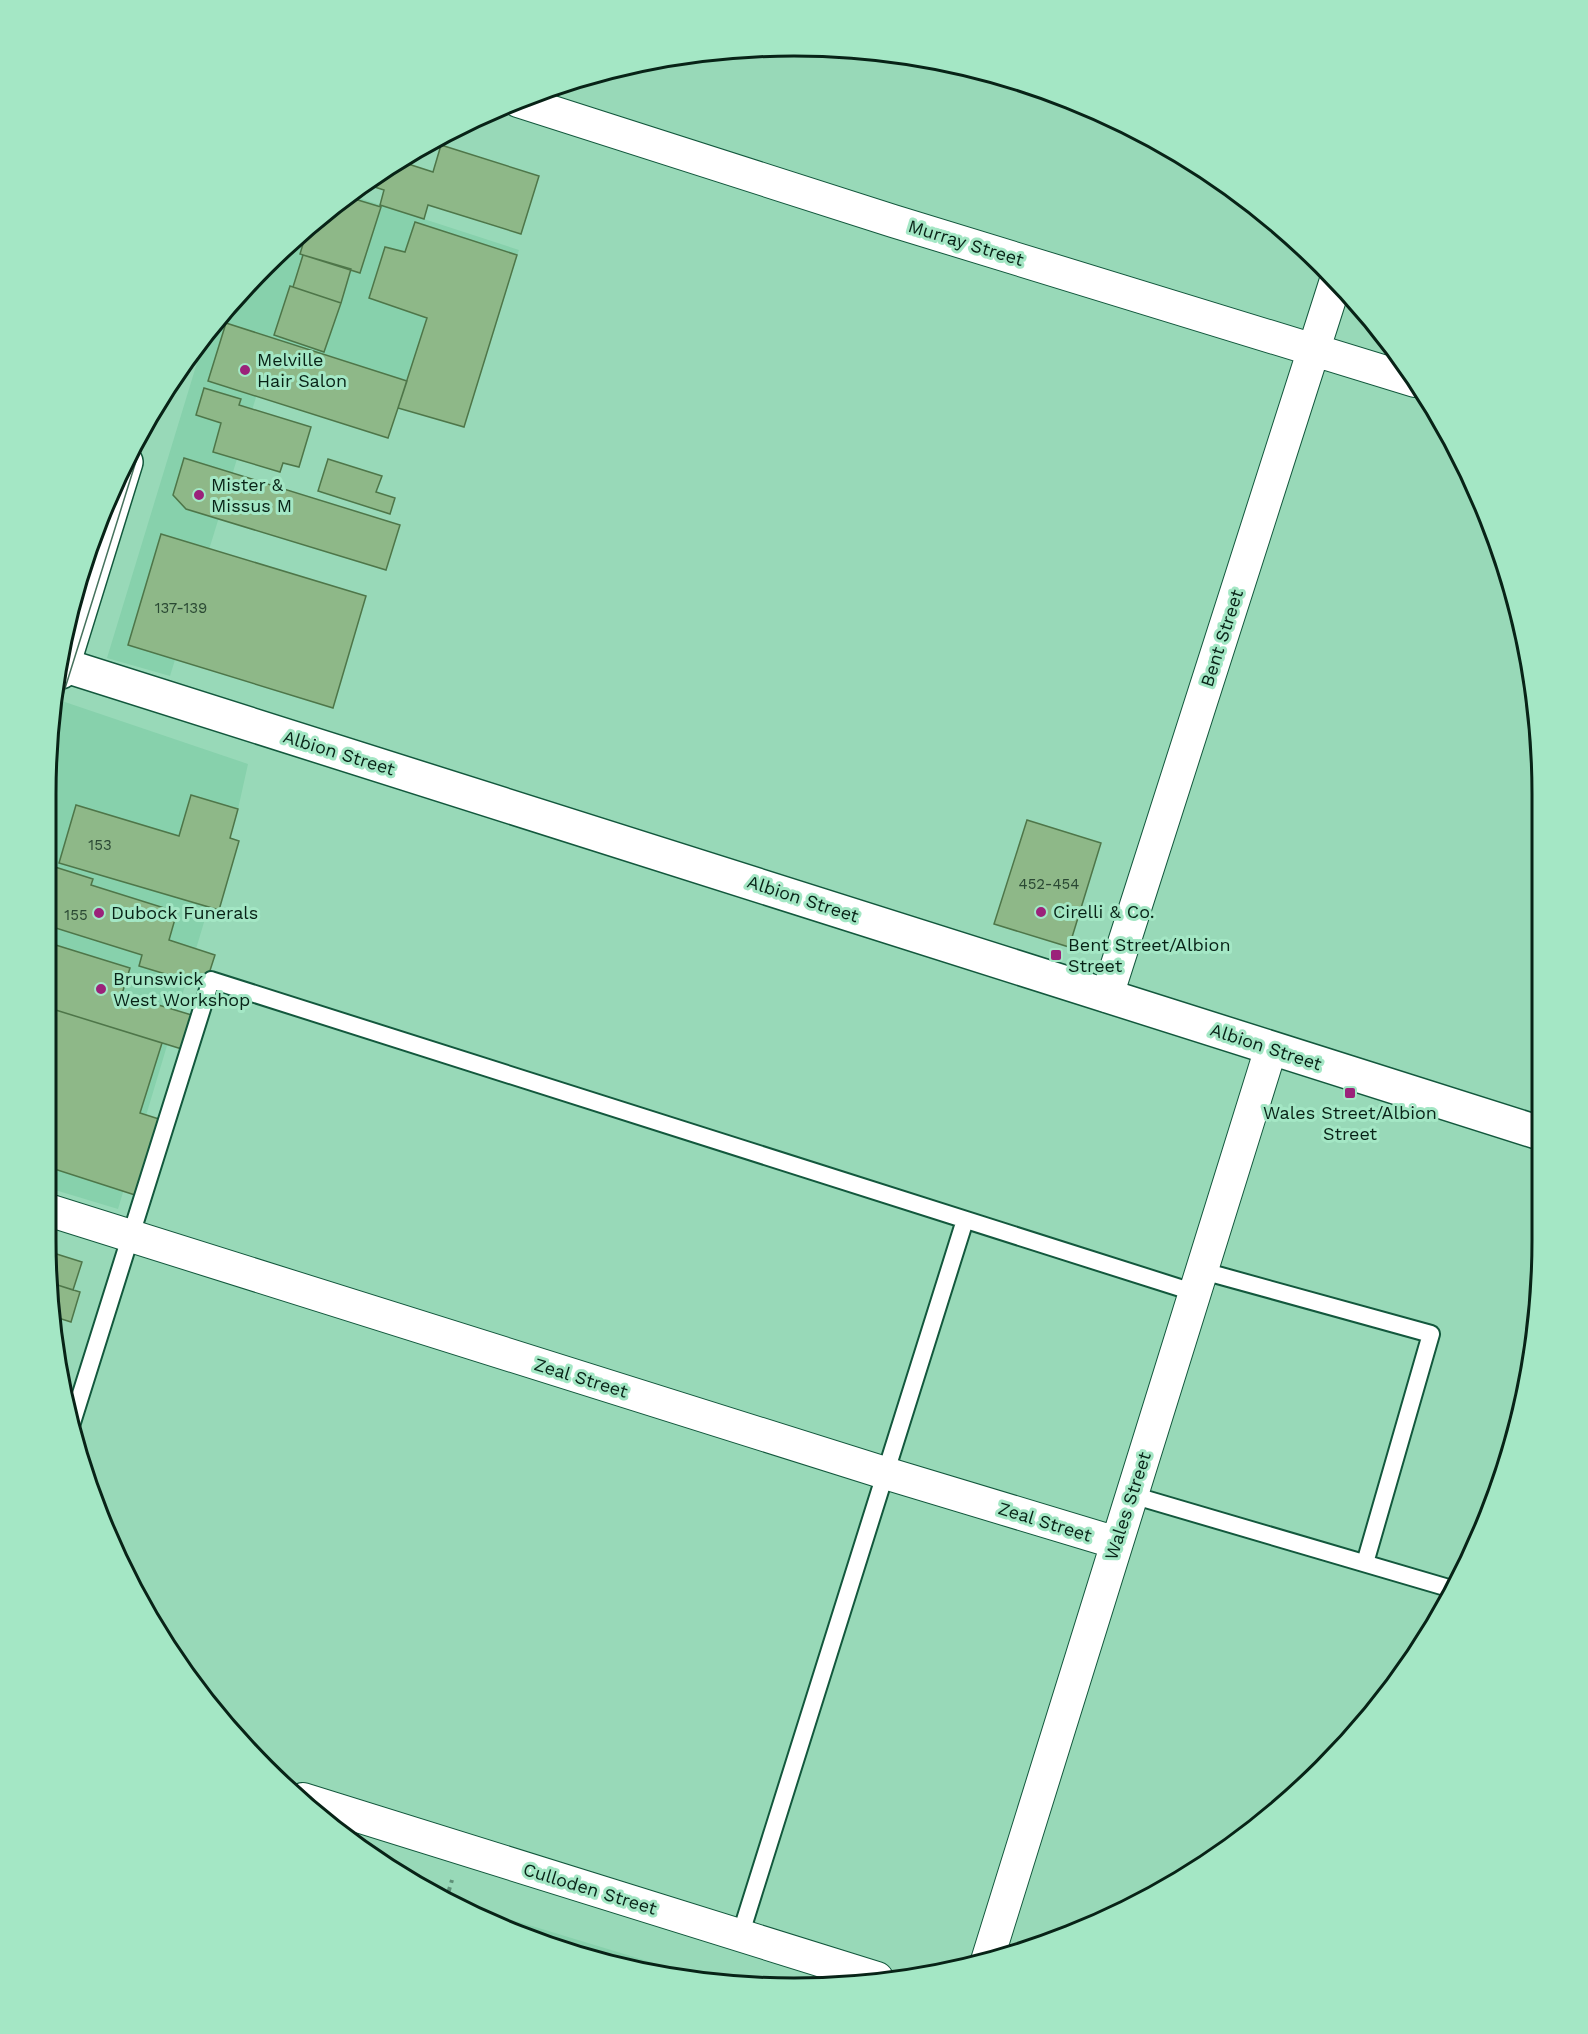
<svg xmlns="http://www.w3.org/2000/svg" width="1588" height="2034" font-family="'Work Sans',sans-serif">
<rect width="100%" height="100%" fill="#98d9b8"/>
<path fill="#87d1ac" d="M350,195L519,250L464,427L398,408L406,381L274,339L170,676L107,658L207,330L300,231Z
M56,699L248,764L238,809L118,1209L45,1187L47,745Z
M446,1900L700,1977L600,1964Z"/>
<path fill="#8eb888" stroke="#4e7649" stroke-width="1.5" d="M441,145L539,176L521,234L428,205L424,219L380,205L384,190L365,184L404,157L402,162L433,172Z
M348,197L381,207L360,273L300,254L309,224Z
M415,222L517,255L464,427L398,408L427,318L369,298L385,247L405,252Z
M303,255L351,269L341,303L293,287Z
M290,286L341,303L324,352L274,335Z
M226,323L407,381L388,438L208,381Z
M204,388L241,399L239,405L311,427L299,467L283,463L280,472L213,452L221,423L196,415Z
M184,458L400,525L386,570L186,509L173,495Z
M328,459L382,476L376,492L395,498L390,514L318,491Z
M161,534L366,596L333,708L128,645Z
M191,795L238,809L230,838L239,841L219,910L59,863L76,805L179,836Z
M1027,820L1101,843L1069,947L994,924Z
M55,867L93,879L91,885L177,912L169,940L215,955L205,986L139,966L142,955L46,925V897Z
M46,942L130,968L122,994L195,1016L185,1050L46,1007Z
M46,1007L162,1043L140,1113L159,1119L135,1195L45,1166Z
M47,1251L82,1262L73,1290L51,1283Z
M51,1283L80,1292L71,1322L55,1317Z"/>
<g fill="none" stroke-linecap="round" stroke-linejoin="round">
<defs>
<path id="service" d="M1203,1271L1431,1334L1365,1563
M70,1429L211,980L1196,1293
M1132,1495L1452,1589
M740,1936L965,1220"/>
<path id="minor" d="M518,101L893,221L1415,381
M1107,996L1336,280
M45,1209L885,1473L1117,1543
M303,1799L877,1978
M986,1964L1271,1048"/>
<path id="tertiary" d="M63,665L1543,1134"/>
<path id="secondary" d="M61,672L126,462"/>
</defs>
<use href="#service" stroke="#13583d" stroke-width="20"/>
<use href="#minor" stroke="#13583d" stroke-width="34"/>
<use href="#tertiary" stroke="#13583d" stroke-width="36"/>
<use href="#secondary" stroke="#13583d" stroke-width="36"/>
<path stroke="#5f9178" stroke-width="4" stroke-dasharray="4.5 4.5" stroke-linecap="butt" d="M446,1900L452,1880"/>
<use href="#service" stroke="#fff" stroke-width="16"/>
<use href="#minor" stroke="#fff" stroke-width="32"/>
<use href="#tertiary" stroke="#fff" stroke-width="33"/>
<use href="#secondary" stroke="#fff" stroke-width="33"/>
<path stroke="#46725d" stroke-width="1.5" d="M77,590L97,526
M47,746L152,410"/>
</g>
<g fill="#9b227a" stroke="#a4e7c5" stroke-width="2">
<circle cx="245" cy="370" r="6"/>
<circle cx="199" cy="495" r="6"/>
<circle cx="1041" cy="912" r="6"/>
<circle cx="99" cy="913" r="6"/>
<rect x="1050" y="949" width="12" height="12" rx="3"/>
<circle cx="101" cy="989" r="6"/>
<rect x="1344" y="1087" width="12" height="12" rx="3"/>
</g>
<g text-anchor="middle" stroke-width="6" stroke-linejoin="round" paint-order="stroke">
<g font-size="15" fill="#2a4833">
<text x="181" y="613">137-139</text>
<text x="100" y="850">153</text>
<text x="1049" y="889">452-454</text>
<text x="76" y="920">155</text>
</g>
<g font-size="18" fill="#082317" stroke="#a4e7c5">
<text transform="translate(966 243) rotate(17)" y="6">Murray Street</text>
<text transform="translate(1222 638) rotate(-72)" y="6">Bent Street</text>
<text transform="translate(339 753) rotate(17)" y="6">Albion Street</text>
<text transform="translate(803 899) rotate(18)" y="6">Albion Street</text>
<text transform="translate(1266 1047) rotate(18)" y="6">Albion Street</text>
<text transform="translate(581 1378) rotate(17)" y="6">Zeal Street</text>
<text transform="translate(1128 1506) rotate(-72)" y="6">Wales Street</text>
<text transform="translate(1045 1522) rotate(17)" y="6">Zeal Street</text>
<text transform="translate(590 1889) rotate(17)" y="6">Culloden Street</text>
</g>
<g font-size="18" fill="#082317" stroke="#a4e7c5" text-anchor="start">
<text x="257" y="366">Melville<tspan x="257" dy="21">Hair Salon</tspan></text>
<text x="211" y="491">Mister &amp;<tspan x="211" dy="21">Missus M</tspan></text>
<text x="1053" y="918">Cirelli &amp; Co.</text>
<text x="111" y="919">Dubock Funerals</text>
<text x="1068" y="951">Bent Street/Albion<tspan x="1068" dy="21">Street</tspan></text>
<text x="113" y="985">Brunswick<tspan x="113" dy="21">West Workshop</tspan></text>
<text x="1350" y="1119" text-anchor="middle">Wales Street/Albion<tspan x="1350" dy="21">Street</tspan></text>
</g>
</g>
<path d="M0 0H1588V2034H0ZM794 56H794A738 738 0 0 1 1532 794V1240A738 738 0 0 1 794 1978H794A738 738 0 0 1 56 1240V794A738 738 0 0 1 794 56Z" fill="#a4e7c5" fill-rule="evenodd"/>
<path fill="none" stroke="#082317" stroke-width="3" d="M794 56H794A738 738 0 0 1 1532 794V1240A738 738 0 0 1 794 1978H794A738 738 0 0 1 56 1240V794A738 738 0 0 1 794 56Z"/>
</svg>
